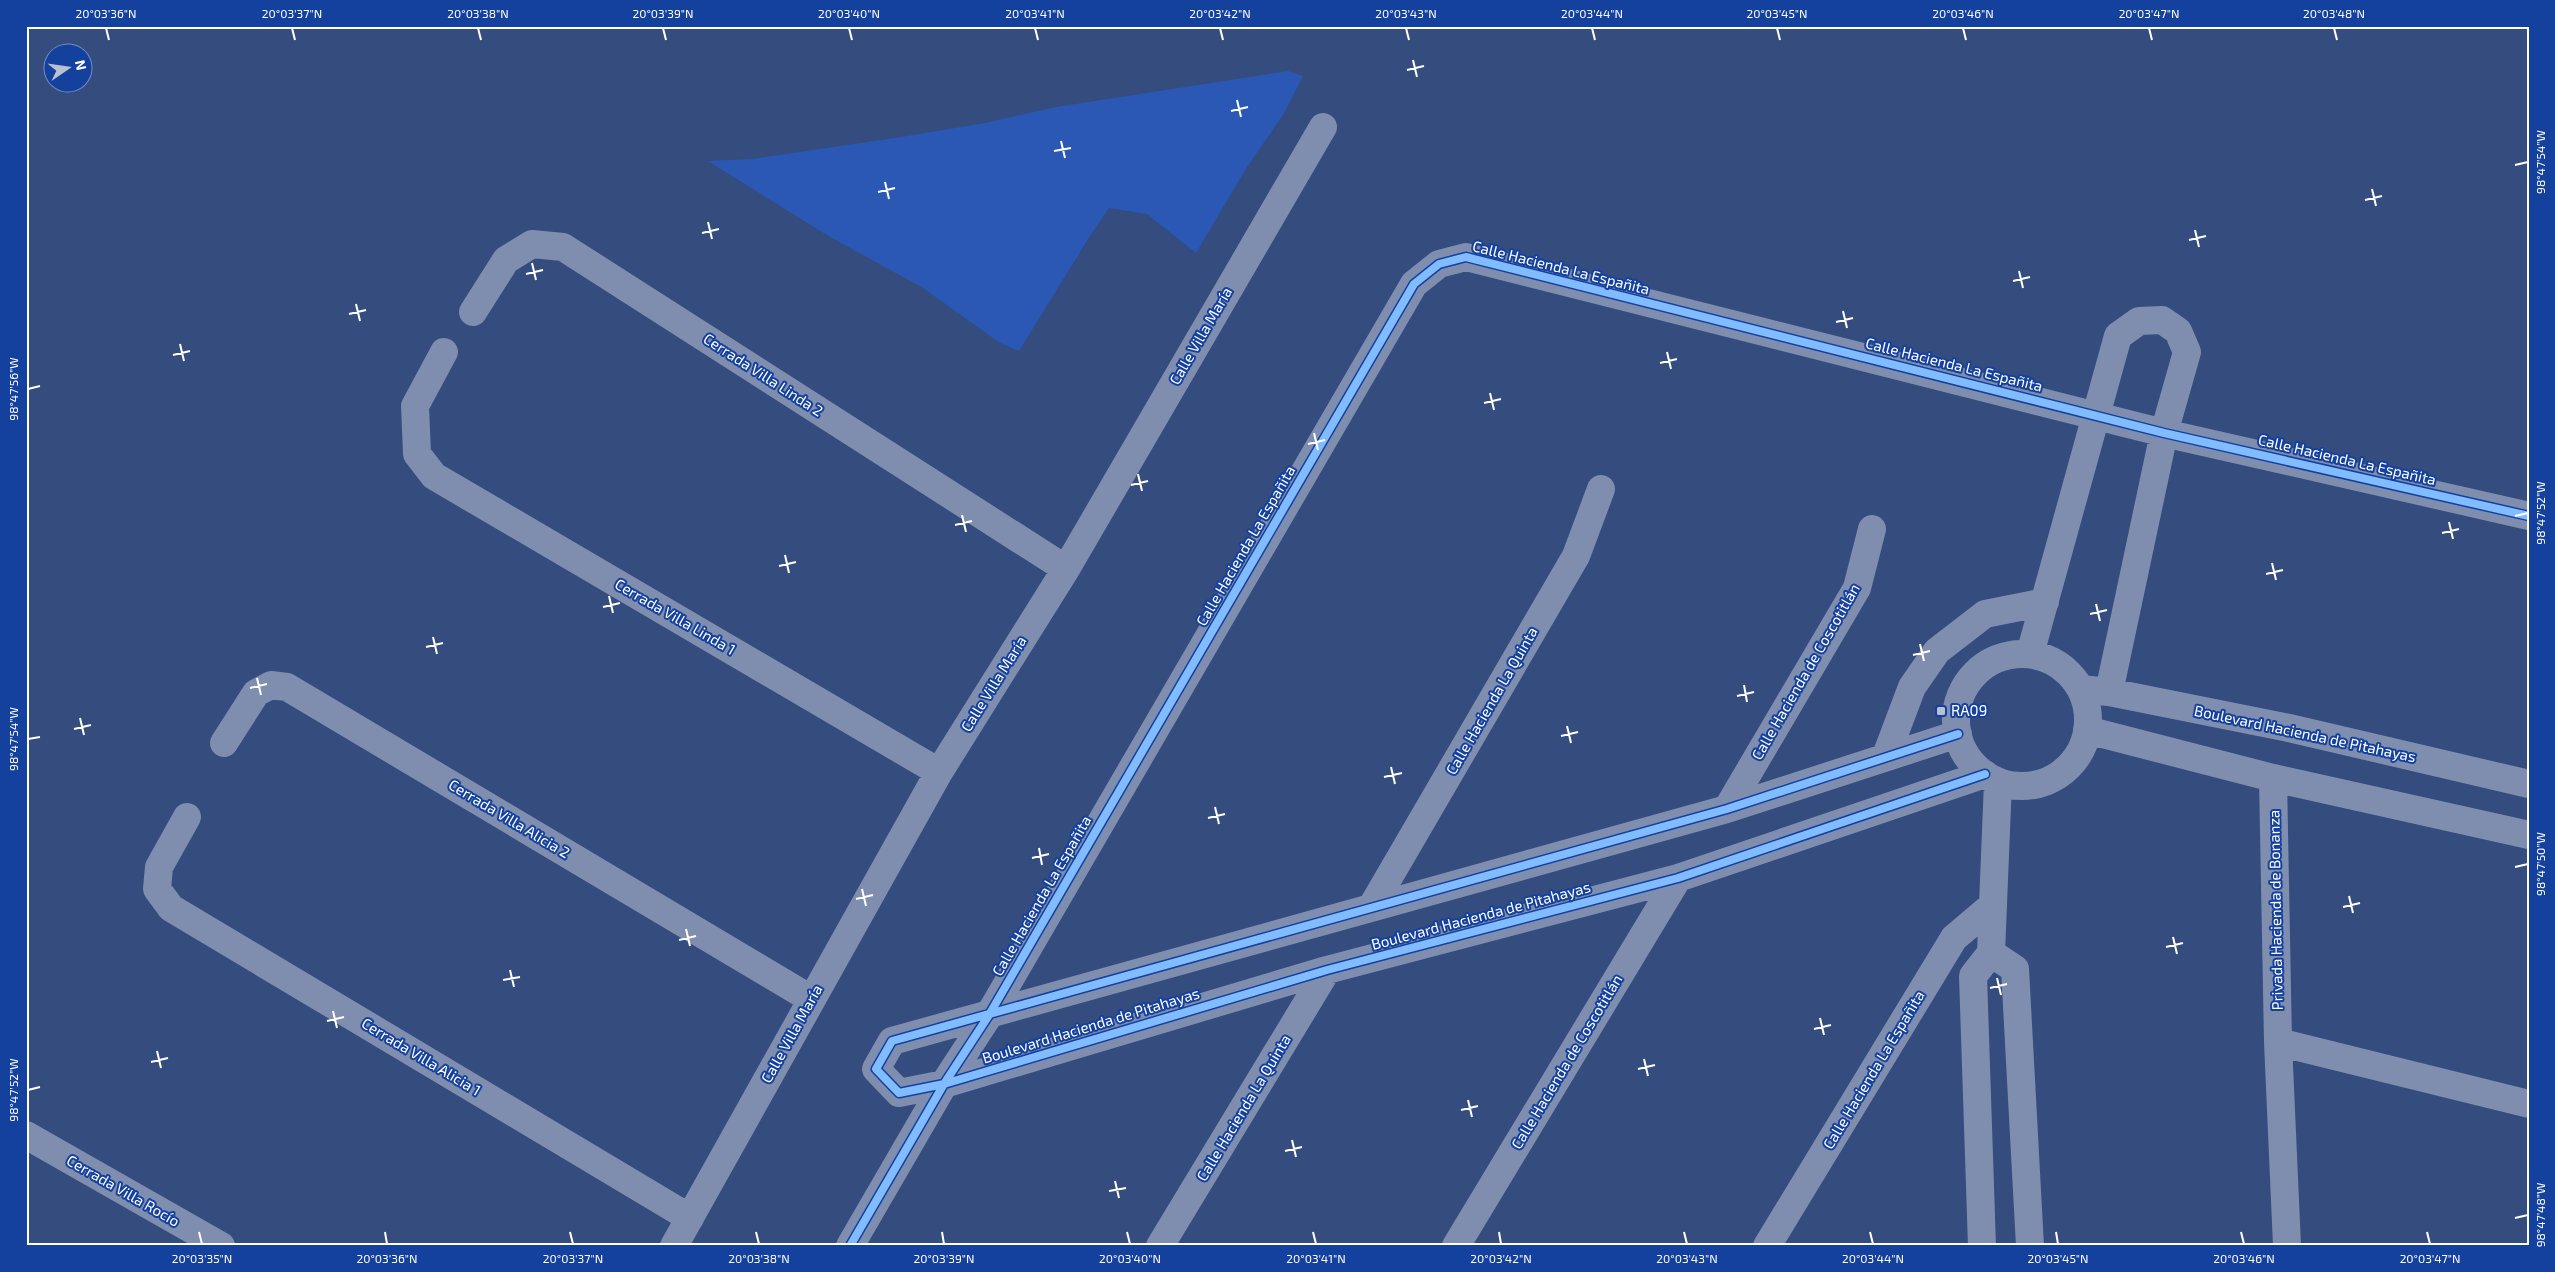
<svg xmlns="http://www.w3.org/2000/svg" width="2555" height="1272" font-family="'Exo 2',sans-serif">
<rect width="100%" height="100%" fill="#344c7e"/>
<path fill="#2a58b4" d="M1288,71L1303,76L1283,115L1247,167L1196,253L1147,214L1109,208L1090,236L1019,351L1000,343L923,288L830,237L708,161L752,159L901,137L985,123L1056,107Z"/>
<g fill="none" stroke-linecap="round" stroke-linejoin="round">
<path stroke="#7f8eaf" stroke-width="28" d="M473,312L506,260L532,244L563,247L1066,569
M444,352L415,406L417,454L434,476L939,772
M2030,654L2118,336L2139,321L2162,320L2178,331L2187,352L2164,433L2109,692
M1956 720a66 66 0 1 1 132 0a66 66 0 1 1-132 0Z
M2081,689L2109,692L2289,728L2529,784
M2087,730L2273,778L2529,835
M1958,734L1727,809L892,1041L876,1069L899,1093L944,1084L1327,970L1678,878L1985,774
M224,743L256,693L271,685L287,687L811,999
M1886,756L1912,687L1937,651L1985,614L2045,602
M2273,778L2278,1042L2287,1246
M1727,809L1857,588L1872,529
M187,817L159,867L157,889L171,908L690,1218
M1371,908L1576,556L1601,489
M1991,953L2015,969L2030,1246
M2278,1042L2529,1104
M26,1135L221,1246
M674,1246L939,772L1066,569L1323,127
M850,1246L944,1084L989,1015L1414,284L1439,264L1466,257L2164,433L2529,516
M1160,1246L1327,970
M1456,1246L1678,878
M1767,1246L1954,938L1993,905
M1982,1246L1973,976L1991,953L1998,782"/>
<defs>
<path id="cycleway" d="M1958,734L1727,809L892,1041L876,1069L899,1093L944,1084L1327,970L1678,878L1985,774
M850,1246L944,1084L989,1015L1414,284L1439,264L1466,257L2164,433L2529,516"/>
</defs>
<use href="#cycleway" stroke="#15419e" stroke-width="11"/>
<use href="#cycleway" stroke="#80bcff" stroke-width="8"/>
</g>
<path fill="none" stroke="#fff" stroke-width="2" d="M106,28L109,40M292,28L295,40M478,28L481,40M663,28L666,40M849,28L852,40M1035,28L1038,40M1220,28L1223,40M1406,28L1409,40M1592,28L1595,40M1777,28L1780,40M1963,28L1966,40M2149,28L2152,40M2334,28L2337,40M1413,60L1417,77M1407,70L1424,66M1237,100L1241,117M1231,111L1248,107M1061,141L1065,158M1054,151L1071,148M2515,165L2528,162M885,182L889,199M2372,189L2376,206M878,192L895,188M2365,200L2382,196M708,222L712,239M2195,230L2199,247M702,233L719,229M2189,240L2206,236M532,263L536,280M2019,271L2023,288M526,274L543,270M2013,281L2030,277M356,304L360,321M1843,311L1847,328M349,314L366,310M1836,322L1853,318M180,344L184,361M1667,352L1671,369M173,355L190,351M1660,363L1677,359M28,389L40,386M1490,393L1494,410M1484,403L1501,399M1314,433L1318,450M1308,444L1325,440M1138,474L1142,491M1131,485L1148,481M962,515L966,532M2515,516L2528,513M2449,522L2453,539M955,525L972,521M2442,533L2459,529M785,555L789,573M2272,563L2276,580M779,566L796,562M2266,574L2283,570M609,596L613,613M2096,604L2100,621M603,607L620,603M2090,614L2107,610M433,637L437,654M1920,644L1924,661M426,647L443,643M1913,655L1930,651M257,678L261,695M1744,685L1747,702M250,688L267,684M1737,696L1754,692M80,718L84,735M1567,726L1571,743M74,729L91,725M1561,736L1578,732M28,739L40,737M1391,767L1395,784M1384,777L1402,773M1215,807L1219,824M1208,818L1225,814M1039,848L1042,865M1032,858L1049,854M2515,867L2528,864M862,889L866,906M2349,896L2353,913M856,899L873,895M2343,907L2360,903M686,929L690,946M2173,937L2177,954M679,940L696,936M2166,947L2183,943M510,970L514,987M1997,978L2001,995M503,980L520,977M1990,988L2007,984M333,1011L337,1028M1820,1018L1824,1035M327,1021L344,1017M1814,1029L1831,1025M157,1051L161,1068M1644,1059L1648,1076M151,1062L168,1058M1638,1069L1655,1065M28,1090L40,1087M1468,1100L1472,1117M1461,1110L1478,1106M1292,1140L1296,1157M1285,1151L1302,1147M1115,1181L1119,1198M1109,1191L1126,1188M2515,1218L2528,1215M199,1232L202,1244M385,1232L387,1244M570,1232L573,1244M756,1232L759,1244M942,1232L944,1244M1127,1232L1130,1244M1313,1232L1316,1244M1499,1232L1501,1244M1684,1232L1687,1244M1870,1232L1873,1244M2056,1232L2058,1244M2241,1232L2244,1244M2427,1232L2430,1244"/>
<rect fill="#b8c0d2" stroke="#15419e" stroke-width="2" x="1936" y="706" width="10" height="10" rx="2.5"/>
<g text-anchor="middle" stroke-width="4" stroke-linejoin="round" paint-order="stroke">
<g font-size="15" fill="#fff" stroke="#15419e">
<text transform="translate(1561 268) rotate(14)" y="5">Calle Hacienda La Españita</text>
<text transform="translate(1201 336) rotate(-60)" y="5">Calle Villa María</text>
<text transform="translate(1954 365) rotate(14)" y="5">Calle Hacienda La Españita</text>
<text transform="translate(763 375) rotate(33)" y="5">Cerrada Villa Linda 2</text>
<text transform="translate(2347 460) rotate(13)" y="5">Calle Hacienda La Españita</text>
<text transform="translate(1246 546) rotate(-60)" y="5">Calle Hacienda La Españita</text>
<text transform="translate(675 617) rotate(30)" y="5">Cerrada Villa Linda 1</text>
<text transform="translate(1806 672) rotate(-60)" y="5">Calle Hacienda de Coscotitlán</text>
<text transform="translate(994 684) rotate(-58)" y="5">Calle Villa María</text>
<text transform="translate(1492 701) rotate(-60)" y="5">Calle Hacienda La Quinta</text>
<text transform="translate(2305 734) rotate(12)" y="5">Boulevard Hacienda de Pitahayas</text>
<text transform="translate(509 819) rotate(31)" y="5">Cerrada Villa Alicia 2</text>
<text transform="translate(1042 896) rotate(-60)" y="5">Calle Hacienda La Españita</text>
<text transform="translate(2276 910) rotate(-91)" y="5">Privada Hacienda de Bonanza</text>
<text transform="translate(1481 916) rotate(-15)" y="5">Boulevard Hacienda de Pitahayas</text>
<text transform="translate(1091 1026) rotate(-17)" y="5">Boulevard Hacienda de Pitahayas</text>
<text transform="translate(792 1034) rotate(-61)" y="5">Calle Villa María</text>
<text transform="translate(421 1057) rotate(31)" y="5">Cerrada Villa Alicia 1</text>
<text transform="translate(1567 1062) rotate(-59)" y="5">Calle Hacienda de Coscotitlán</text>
<text transform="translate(1874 1070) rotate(-59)" y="5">Calle Hacienda La Españita</text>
<text transform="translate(1244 1108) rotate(-59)" y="5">Calle Hacienda La Quinta</text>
<text transform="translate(123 1191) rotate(30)" y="5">Cerrada Villa Rocío</text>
</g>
<g font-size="15" fill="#fff" stroke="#15419e" text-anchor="start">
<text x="1951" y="716">RA09</text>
</g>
</g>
<rect width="2555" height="1272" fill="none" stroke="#15419e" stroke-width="55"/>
<g transform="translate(68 68) rotate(77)"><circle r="24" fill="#15419e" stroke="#738dc5"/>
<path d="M0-4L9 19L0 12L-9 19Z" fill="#b8c0d2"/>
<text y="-8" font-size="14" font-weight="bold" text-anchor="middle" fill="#ffffff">N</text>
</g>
<rect x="28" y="28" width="2500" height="1216" fill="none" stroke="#fff" stroke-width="2"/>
<g font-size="12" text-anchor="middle" fill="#fff">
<text x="106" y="18">20°03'36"N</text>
<text x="292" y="18">20°03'37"N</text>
<text x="478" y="18">20°03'38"N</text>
<text x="663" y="18">20°03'39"N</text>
<text x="849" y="18">20°03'40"N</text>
<text x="1035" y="18">20°03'41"N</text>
<text x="1220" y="18">20°03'42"N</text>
<text x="1406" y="18">20°03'43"N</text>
<text x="1592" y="18">20°03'44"N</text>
<text x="1777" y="18">20°03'45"N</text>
<text x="1963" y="18">20°03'46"N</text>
<text x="2149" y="18">20°03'47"N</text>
<text x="2334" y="18">20°03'48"N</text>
<text transform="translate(2541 162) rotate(-90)" y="4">98°47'54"W</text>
<text transform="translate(14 389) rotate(-90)" y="4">98°47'56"W</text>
<text transform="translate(2541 513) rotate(-90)" y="4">98°47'52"W</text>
<text transform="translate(14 739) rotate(-90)" y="4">98°47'54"W</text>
<text transform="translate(2541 864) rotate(-90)" y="4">98°47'50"W</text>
<text transform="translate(14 1090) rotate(-90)" y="4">98°47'52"W</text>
<text transform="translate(2541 1215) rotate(-90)" y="4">98°47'48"W</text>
<text x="202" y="1263">20°03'35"N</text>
<text x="387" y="1263">20°03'36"N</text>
<text x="573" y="1263">20°03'37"N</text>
<text x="759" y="1263">20°03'38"N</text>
<text x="944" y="1263">20°03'39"N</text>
<text x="1130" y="1263">20°03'40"N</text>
<text x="1316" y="1263">20°03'41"N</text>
<text x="1501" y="1263">20°03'42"N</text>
<text x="1687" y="1263">20°03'43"N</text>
<text x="1873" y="1263">20°03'44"N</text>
<text x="2058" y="1263">20°03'45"N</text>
<text x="2244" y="1263">20°03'46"N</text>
<text x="2430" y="1263">20°03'47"N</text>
</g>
</svg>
